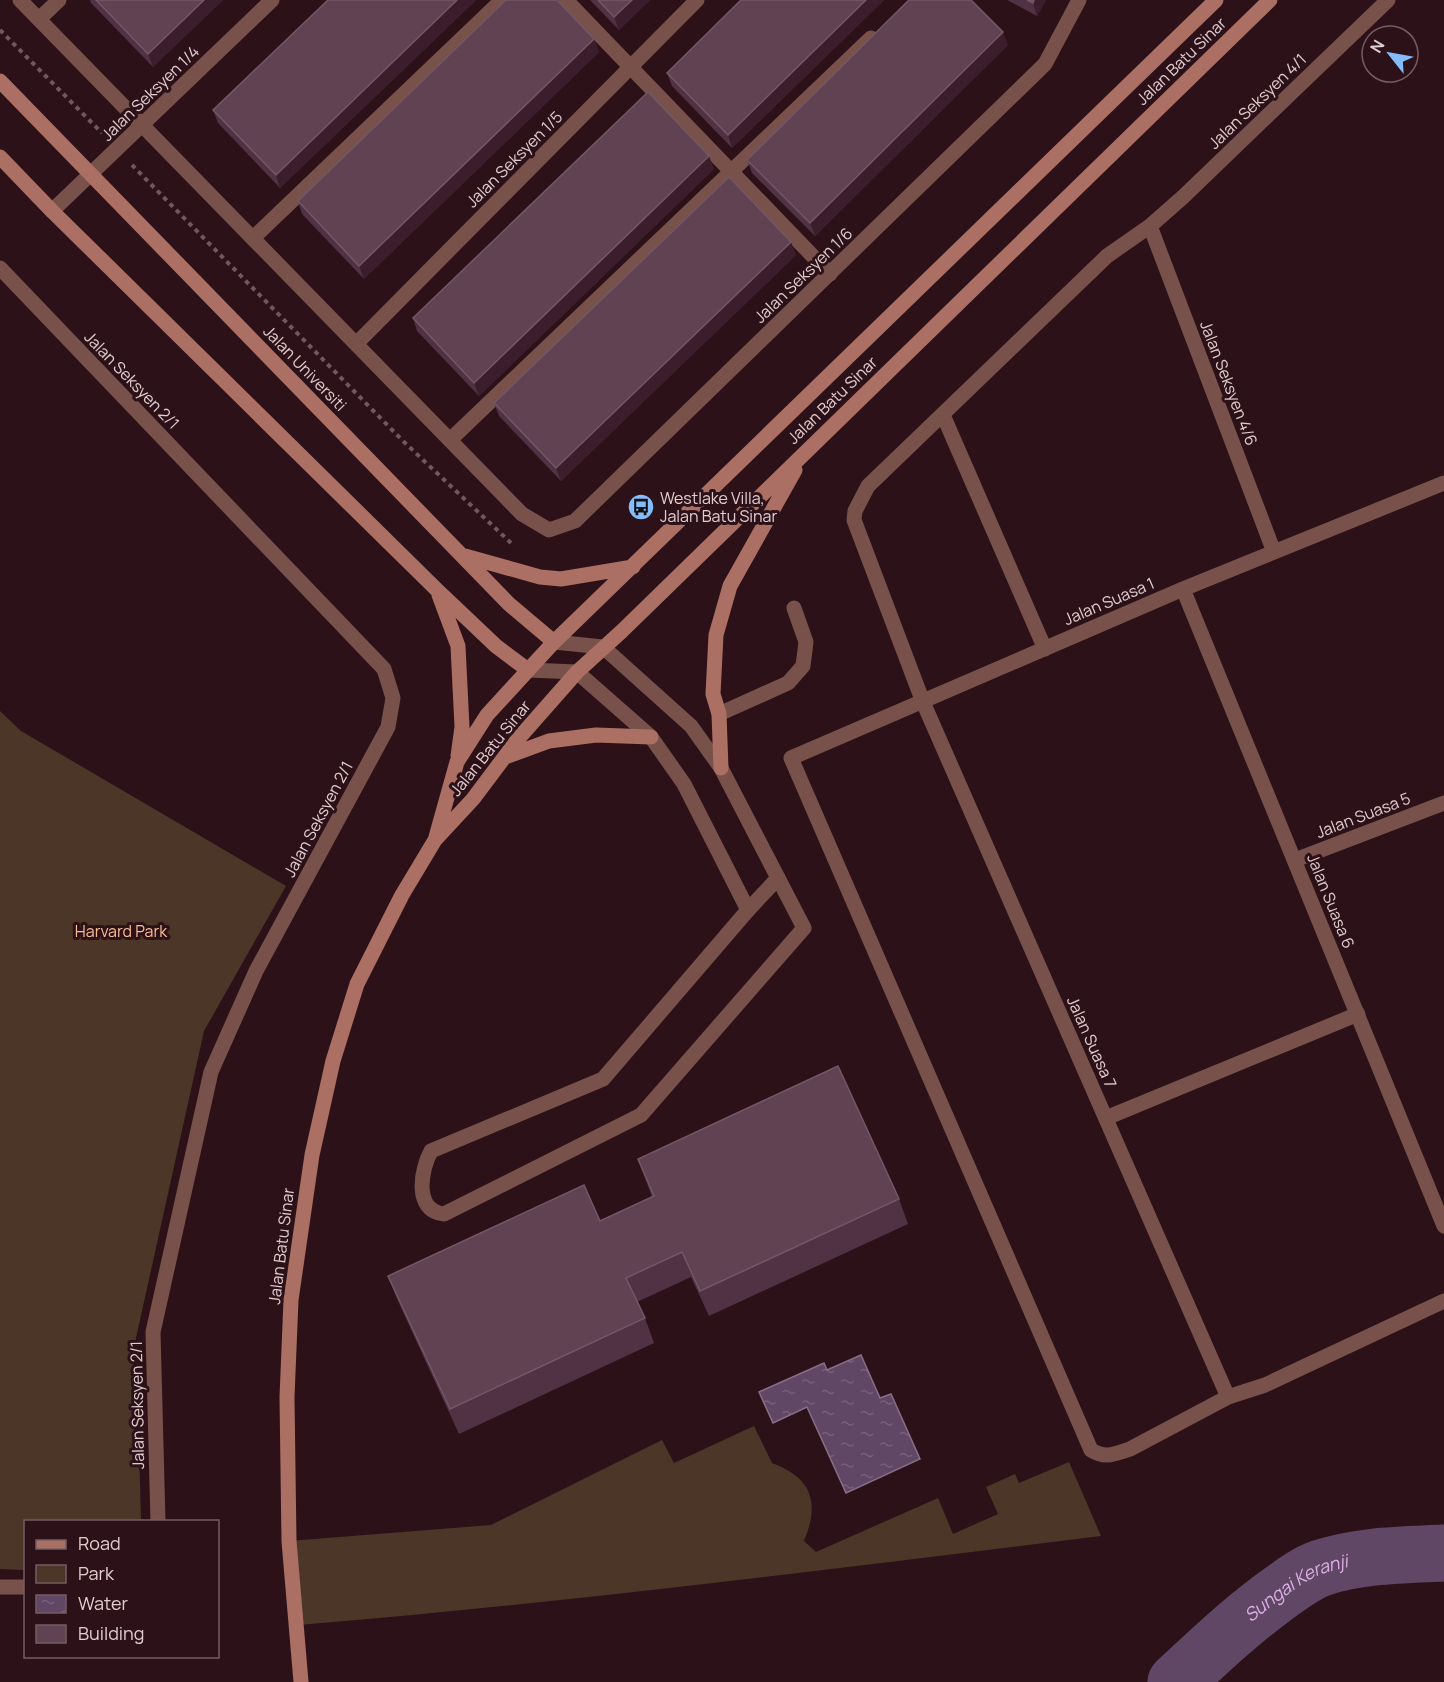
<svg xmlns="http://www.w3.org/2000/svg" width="1444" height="1682" font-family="Manrope,sans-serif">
<defs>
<pattern id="water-ripples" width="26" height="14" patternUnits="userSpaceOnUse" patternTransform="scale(1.5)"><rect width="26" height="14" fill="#614766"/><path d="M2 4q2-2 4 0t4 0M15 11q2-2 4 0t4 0" fill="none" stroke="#77607b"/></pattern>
</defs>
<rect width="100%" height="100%" fill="#2c1218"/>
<path fill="#4c3628" d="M0,711L21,731L286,886L204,1031L136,1338L141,1521L26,1522L25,1570L0,1569Z
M754,1426L772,1463C812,1478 820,1502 804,1541L816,1552L938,1498L953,1534L998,1514L986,1487L1015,1474L1019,1483L1069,1462L1101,1536C833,1569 566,1603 298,1625L289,1541L491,1525L662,1440L674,1463Z"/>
<path fill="url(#water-ripples)" stroke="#876f86" stroke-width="1.5" d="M861,1355L880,1398L891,1394L920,1459L846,1493L807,1407L773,1423L759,1392L824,1363L827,1370Z"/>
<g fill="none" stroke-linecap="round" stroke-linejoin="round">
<path stroke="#614766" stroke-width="57" id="s1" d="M1176,1682C1208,1652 1239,1623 1274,1597C1288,1587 1304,1574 1321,1568C1360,1555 1403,1555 1444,1553"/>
<path stroke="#70585d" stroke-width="4" stroke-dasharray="4.5 4.5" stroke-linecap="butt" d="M0,30L102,133
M132,165L403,441L511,543"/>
<path stroke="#78514a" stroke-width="15" d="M566,0L830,274
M39,19L59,0
M253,238L502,0
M450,440L871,38
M719,714L788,683L803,666L806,642L794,608
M778,878L804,928L641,1115L444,1214C413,1211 421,1169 431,1151L603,1079L748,910Z
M1106,1118L1358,1014"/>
<path stroke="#78514a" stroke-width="15" d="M20,0L522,514L549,530L575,521L1045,64L1079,0
M52,211L272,0
M1150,226L1274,552
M0,268L384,669L393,698L388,727L256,971L211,1072L153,1332L158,1522
M356,344L697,0
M943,415L1045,649
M1444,483L1183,589L791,758L1091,1450C1106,1459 1114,1454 1130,1449L1228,1397L1265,1385L1444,1301
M1183,589L1444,1226
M554,642L603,647L691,726L721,768L778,878
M528,670L577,672L651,737L684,784L748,910
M1295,860L1444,803
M1228,1397L923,702L854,520L855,511L868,486L1107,256L1150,226L1183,197L1388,0
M0,1587H26"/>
<path stroke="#ac6f64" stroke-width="15" d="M0,81L509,604L554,642
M0,157L52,211L437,590L496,646L528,670
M465,556L540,577L561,579L633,567
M439,595L458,646L462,727L458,756
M505,757L549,741L596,735L651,737
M721,768L719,714L713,694L716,635L730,586L795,470
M436,837L457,762L487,715L554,642L1216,0
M301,1682L289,1541L287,1397L291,1300L312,1155L333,1061L357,984L402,895L435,840L473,799L518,739L577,672L622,631L1270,0"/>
</g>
<path fill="#513144" d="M90,0H223L153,67L91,3Z
M328,0H476L280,188L218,123L213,110Z
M590,0H650L619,30Z
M741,0H884L732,148L672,86L667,73Z
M1007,0H1046L1037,16Z
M594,39L599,52L364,279L302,214L298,201Z
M1008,45L815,236L752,173L747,160Z
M714,169L479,396L417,331L413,318Z
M796,255L561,481L499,416L494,403Z
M638,1159L899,1199L908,1224L709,1316L691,1277L637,1302L645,1318L654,1343L459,1434L398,1301L388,1276L600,1221L652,1197Z"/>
<path fill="#3c1d2c" d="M204,0H223L153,67L148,54Z
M457,0H476L280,188L276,175Z
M632,0H650L619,30L614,17Z
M866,0H884L732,148L728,135Z
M1034,0H1046L1037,16L1033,3Z
M1003,32L1008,45L815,236L810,223Z
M594,39L599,52L364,279L359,266Z
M709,156L714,169L479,396L474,383Z
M791,242L796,255L561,481L556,468Z"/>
<path fill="#604253" stroke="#745766" stroke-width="1.5" d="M96,0H204L148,54Z
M328,0H457L276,175L213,110Z
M506,0H557L594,39L359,266L298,201Z
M598,0H632L614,17Z
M741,0H866L728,135L667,73Z
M909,0H971L1003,32L810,223L747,160Z
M1027,0H1034L1033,3Z
M648,92L709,156L474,383L413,318Z
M729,177L791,242L556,468L494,403Z
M838,1066L899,1199L700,1291L682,1252L626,1278L645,1318L450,1409L388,1276L584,1185L600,1221L654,1196L638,1159Z"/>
<defs>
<symbol id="bus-disc" viewBox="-11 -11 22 22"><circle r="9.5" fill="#84bcfb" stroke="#2c1218"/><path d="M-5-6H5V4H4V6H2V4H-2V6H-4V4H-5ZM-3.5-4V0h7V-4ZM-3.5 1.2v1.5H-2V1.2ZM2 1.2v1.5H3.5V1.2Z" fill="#111"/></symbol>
</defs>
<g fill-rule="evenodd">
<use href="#bus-disc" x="626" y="492" width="30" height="30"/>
</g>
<g text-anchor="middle" stroke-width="6" stroke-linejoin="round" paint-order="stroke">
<g font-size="16" fill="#e0cdd0" stroke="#2c1218">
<text transform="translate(1181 61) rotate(-44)" y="6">Jalan Batu Sinar</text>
<text transform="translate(150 93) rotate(-44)" y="6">Jalan Seksyen 1/4</text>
<text transform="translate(1257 101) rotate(-44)" y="6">Jalan Seksyen 4/1</text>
<text transform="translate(514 159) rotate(-45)" y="6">Jalan Seksyen 1/5</text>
<text transform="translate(803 275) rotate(-44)" y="6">Jalan Seksyen 1/6</text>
<text transform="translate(305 368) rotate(46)" y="6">Jalan Universiti</text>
<text transform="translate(132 380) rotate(46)" y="6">Jalan Seksyen 2/1</text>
<text transform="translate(1229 383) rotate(69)" y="6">Jalan Seksyen 4/6</text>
<text transform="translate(832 400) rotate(-44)" y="6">Jalan Batu Sinar</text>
<text transform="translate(1109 601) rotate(-23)" y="6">Jalan Suasa 1</text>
<text transform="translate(490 748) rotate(-51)" y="6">Jalan Batu Sinar</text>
<text transform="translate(1363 815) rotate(-21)" y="6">Jalan Suasa 5</text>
<text transform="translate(318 819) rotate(-62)" y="6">Jalan Seksyen 2/1</text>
<text transform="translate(1331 901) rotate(68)" y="6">Jalan Suasa 6</text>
<text transform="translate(1092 1042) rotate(66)" y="6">Jalan Suasa 7</text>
<text transform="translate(281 1246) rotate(-83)" y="6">Jalan Batu Sinar</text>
<text transform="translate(137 1405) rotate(-91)" y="6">Jalan Seksyen 2/1</text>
</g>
<g font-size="16" fill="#e0cdd0" stroke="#2c1218" text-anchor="start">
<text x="660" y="504">Westlake Villa,<tspan x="660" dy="18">Jalan Batu Sinar</tspan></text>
</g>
<g font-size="16" fill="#fabc95" stroke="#2c1218">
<text x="121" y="937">Harvard Park</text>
</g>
<g font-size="18" font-style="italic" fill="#ddb0e5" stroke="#2c1218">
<text dy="6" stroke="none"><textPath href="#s1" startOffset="154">Sungai Keranji</textPath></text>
</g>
</g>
<rect x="24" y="1520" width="195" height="138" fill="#2c1218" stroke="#745d62" stroke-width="1.5"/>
<rect x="36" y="1540" width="30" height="9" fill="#ac6f64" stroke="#745d62" stroke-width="1.5"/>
<text x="78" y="1550" font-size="18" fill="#e0cdd0">Road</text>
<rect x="36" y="1565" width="30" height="18" fill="#4c3628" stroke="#745d62" stroke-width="1.5"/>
<text x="78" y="1580" font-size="18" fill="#e0cdd0">Park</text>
<rect x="36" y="1595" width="30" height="18" fill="url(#water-ripples)" stroke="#745d62" stroke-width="1.5"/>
<text x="78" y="1610" font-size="18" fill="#e0cdd0">Water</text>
<rect x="36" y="1625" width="30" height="18" fill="#604253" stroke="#745d62" stroke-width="1.5"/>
<text x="78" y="1640" font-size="18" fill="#e0cdd0">Building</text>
<g transform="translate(1390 54) rotate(301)"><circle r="28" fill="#2c1218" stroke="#745d62" stroke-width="1.5"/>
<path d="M0-4.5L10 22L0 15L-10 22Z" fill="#84bcfb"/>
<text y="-9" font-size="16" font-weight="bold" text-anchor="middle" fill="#e0cdd0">N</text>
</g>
</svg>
